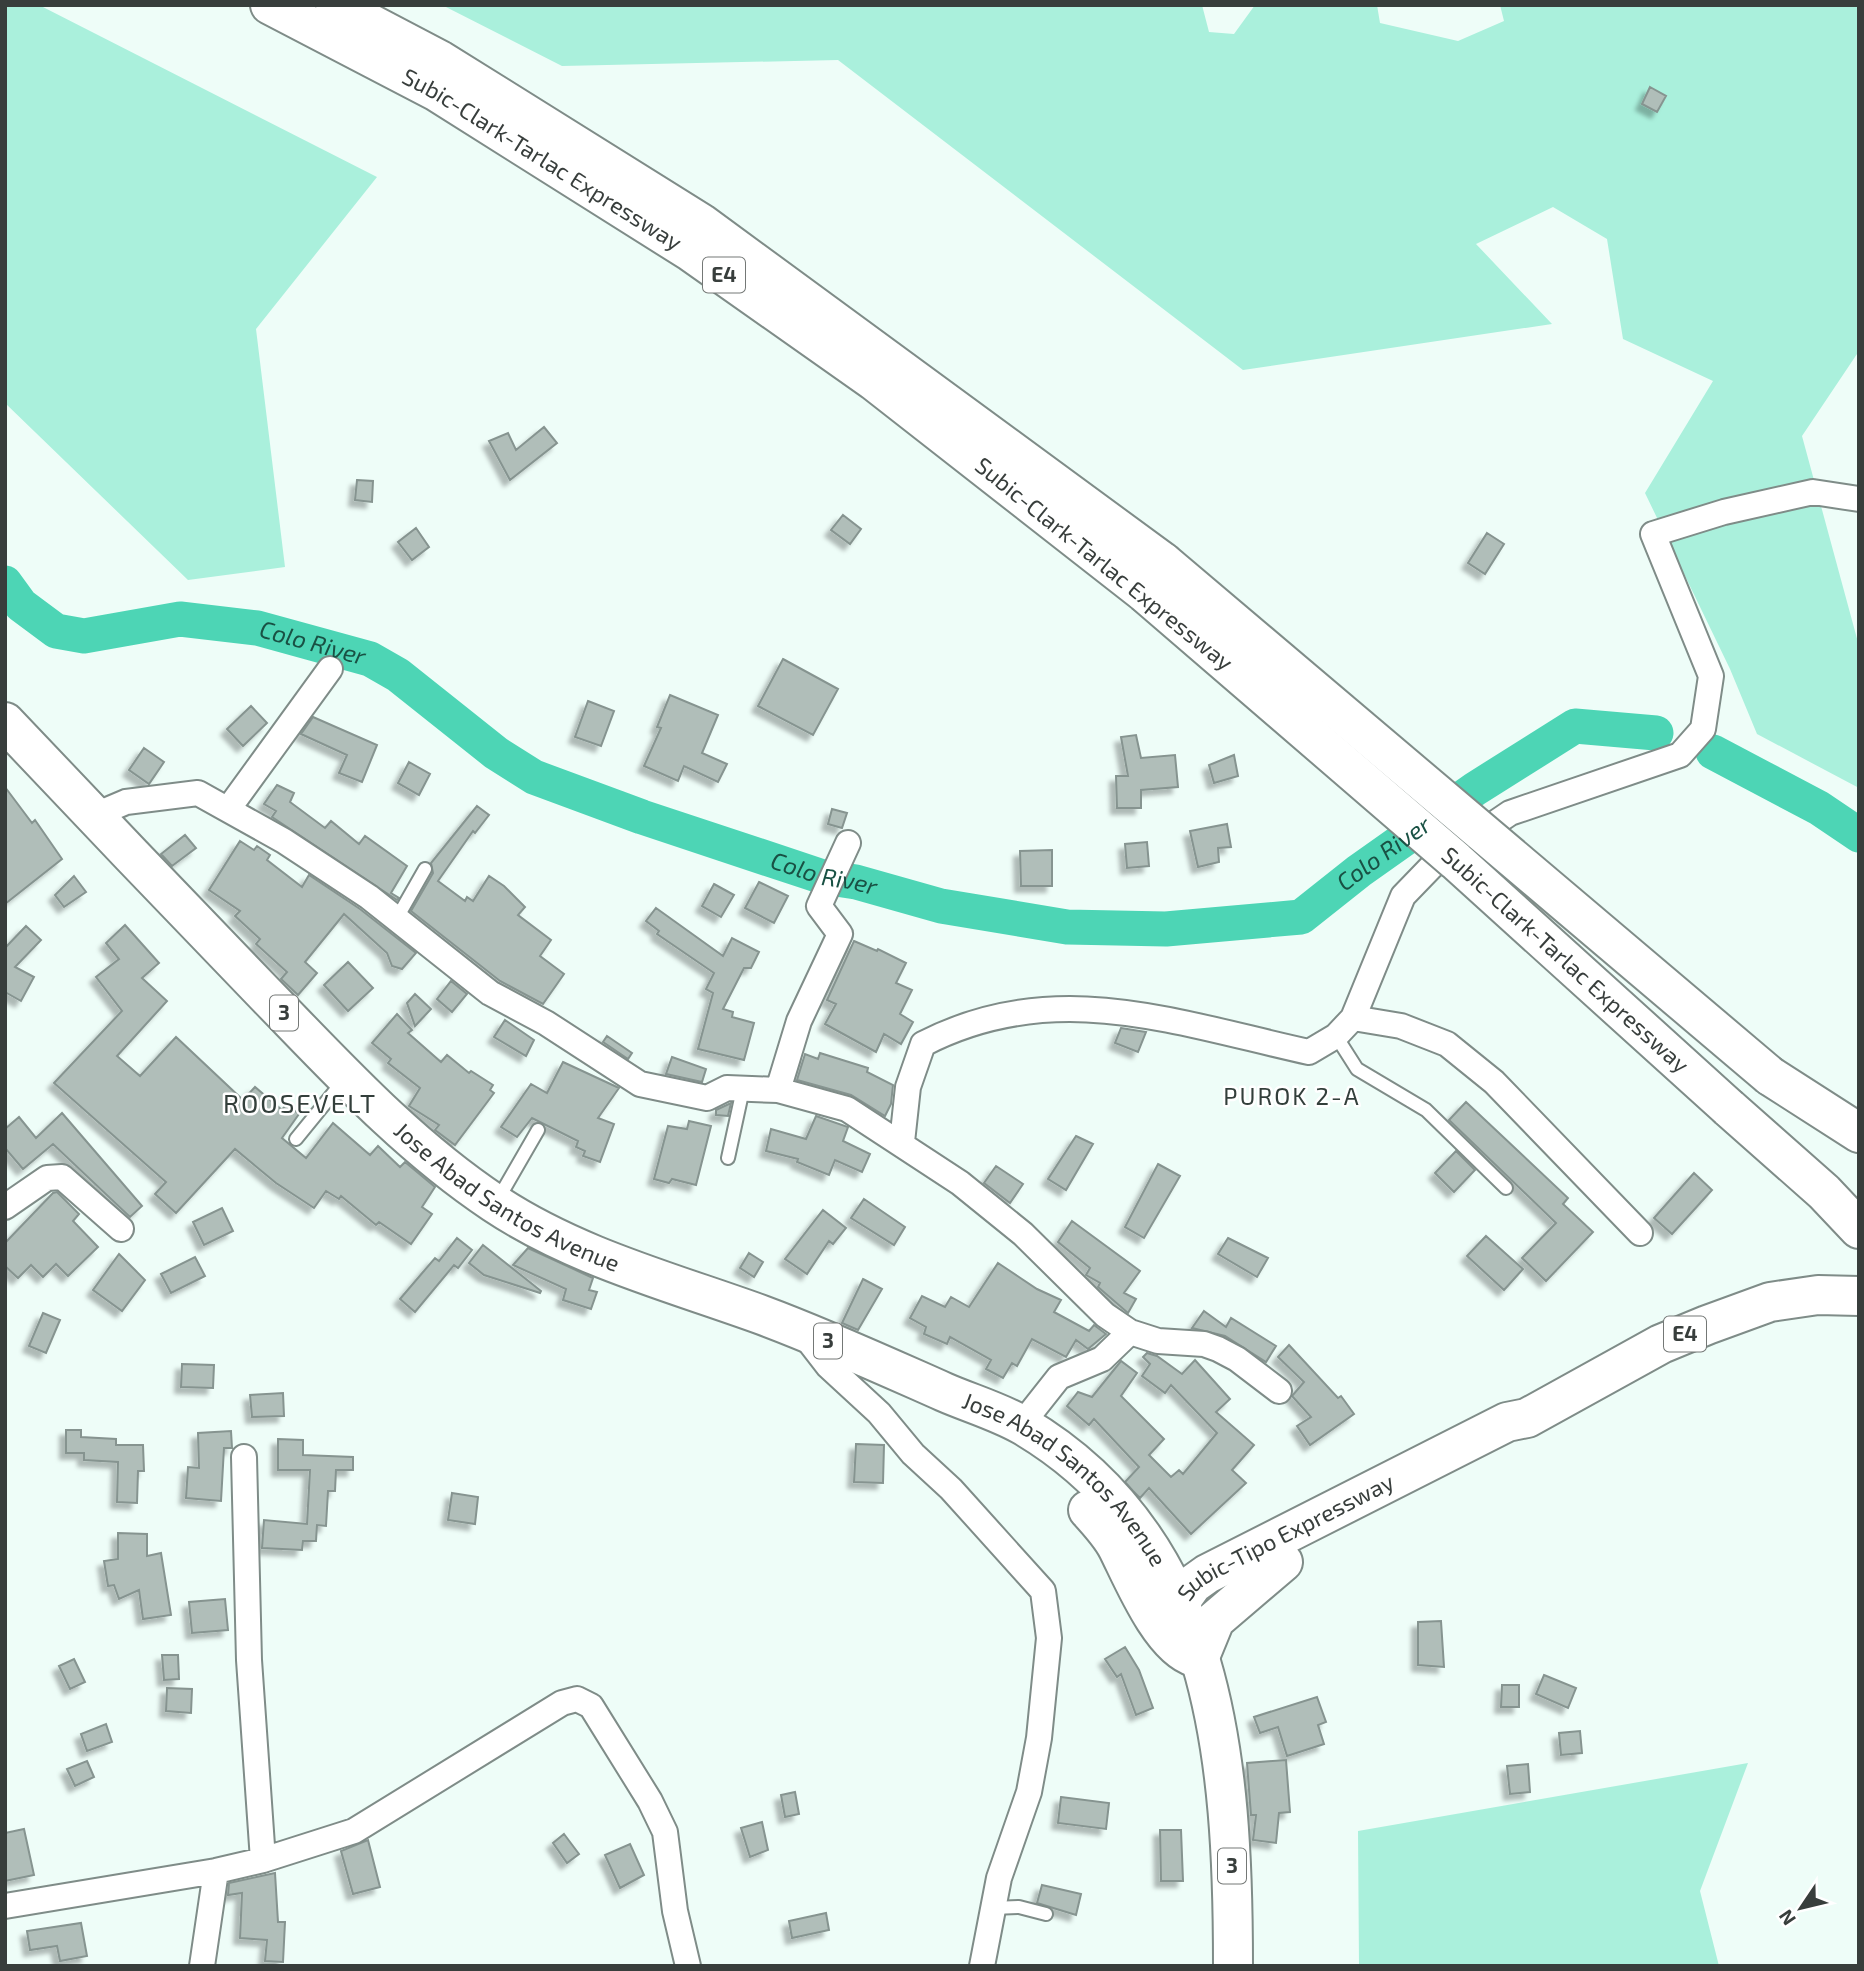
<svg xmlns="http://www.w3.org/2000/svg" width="1864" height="1971" font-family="'Exo 2',sans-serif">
<defs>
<filter id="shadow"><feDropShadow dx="-6" dy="6" stdDeviation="2" flood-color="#0004"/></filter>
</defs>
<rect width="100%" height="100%" fill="#eefdf8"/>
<path fill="#aaf0dc" d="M5,5H39L377,177L256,329L285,567L188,580L5,403Z
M442,5H1202L1209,32L1234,34L1255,5H1377L1380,23L1458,41L1504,21L1500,5H1859V351L1802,436L1859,646V788L1757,734L1730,669L1645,493L1713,381L1623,339L1607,239L1553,207L1476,244L1552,324L1243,370L838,60L562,66Z
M1748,1763L1700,1891L1719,1966H1359L1358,1831Z"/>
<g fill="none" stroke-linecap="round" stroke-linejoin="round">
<g stroke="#4dd5b5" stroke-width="35">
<path id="s1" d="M5,583L21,605L56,631L84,636L180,619L257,628L370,659L398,675L496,753L534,777L642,817L823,877L856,882L941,906L1067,927L1166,929L1301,917L1359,871L1475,789L1575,726L1656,733"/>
<path d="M1713,752L1819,808L1859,835"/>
</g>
</g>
<path fill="#b0beb9" stroke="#869490" stroke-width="2" filter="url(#shadow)" d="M1650,87L1666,96L1657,112L1642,104Z
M544,427L557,443L510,480L489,441L508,433L516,450Z
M357,480L373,481L372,502L355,500Z
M843,515L861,529L850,544L831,530Z
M416,528L429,547L412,560L398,542Z
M1487,533L1504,544L1485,574L1468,563Z
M783,659L838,689L813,735L758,706Z
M670,695L718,715L702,753L727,764L718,782L684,766L678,781L644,766L661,728L657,727Z
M588,701L614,711L601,746L575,737Z
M251,706L267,723L243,746L227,729Z
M313,717L377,745L362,782L339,773L347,755L301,734Z
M1136,735L1141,758L1175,755L1178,787L1141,790V808H1117L1116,776H1128L1121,737Z
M144,748L164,762L149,784L129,770Z
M1234,755L1238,776L1214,783L1209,765Z
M409,762L430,774L419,795L398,783Z
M277,785L294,793L290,802L325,828L331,821L359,844L365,836L407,866L391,893L399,898L397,900L272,817L276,811L264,804Z
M5,787L32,823L35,820L62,859L5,904Z
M477,806L489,815L475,833L473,831L438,881L465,901L467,897L473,901L489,876L504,886L525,907L518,915L551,940L540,956L564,974L543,1004L500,981L411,911L433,873L431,863Z
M832,809L847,813L842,828L828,824Z
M1227,824L1231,847L1218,848L1219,862L1198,867L1190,831Z
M185,835L196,848L172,866L161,854Z
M240,841L254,850L257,846L270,855L267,860L302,887L309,875L360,909L416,953L402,969L392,966L387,953L344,914L305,962L317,973L298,995L281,979L287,972L256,944L260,939L235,916L240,911L209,890Z
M1147,842L1149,866L1127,868L1125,844Z
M1052,850V886H1021L1020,851Z
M74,876L86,892L64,907L55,895Z
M759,882L788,896L774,923L745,908Z
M714,884L734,895L721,917L702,906Z
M656,908L723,956L732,938L759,952L751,968H744L723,1009L733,1012L732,1017L754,1023L744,1060L698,1049L713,993L706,989L714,973L657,934L659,931L646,921Z
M125,925L159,963L142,978L167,1001L117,1056L140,1076L176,1037L243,1100L255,1087L282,1110L286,1104L299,1114L282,1138L306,1158L333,1123L370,1155L378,1146L400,1167L405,1162L435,1187L422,1207L432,1214L411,1244L379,1222L376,1225L341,1196L339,1199L326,1191L314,1208L276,1183L235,1149L176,1213L155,1194L166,1182L54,1083L122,1011L96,977L119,959L106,943Z
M26,926L41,940L15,967L34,977L21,1001L5,992V948Z
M854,941L877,951L878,949L906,963L896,983L912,990L900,1014L913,1022L901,1044L884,1034L876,1052L825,1024L836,1004L827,1000Z
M348,962L373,988L348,1011L324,985Z
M451,981L467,994L452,1012L437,999Z
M415,994L431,1009L415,1026L407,1003Z
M397,1014L412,1030L408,1033L441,1062L447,1055L469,1073L471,1071L493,1085L490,1090L494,1093L455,1145L435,1130L439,1125L409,1106L420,1088L388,1063L391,1059L372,1043Z
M505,1020L534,1040L526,1056L494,1037Z
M1121,1028L1146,1032L1138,1052L1115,1043Z
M607,1036L632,1053L628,1059L603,1042Z
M820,1053L868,1068L867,1072L893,1085L891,1104L885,1116L851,1095L797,1080L805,1054L818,1059Z
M672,1057L706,1069L702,1082L666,1074Z
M563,1062L619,1088L598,1118L614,1124L600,1162L583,1156L585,1151L576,1147L578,1141L532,1118L517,1137L501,1127L531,1084L547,1093Z
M1466,1102L1568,1198L1563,1204L1593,1232L1546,1281L1522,1258L1556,1223L1449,1120Z
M731,1103L728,1116L716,1115V1110Z
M62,1113L142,1206L130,1217L53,1144L23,1169L5,1148V1129L19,1117L36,1138Z
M816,1116L848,1127L843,1141L870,1154L862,1172L835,1160L829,1175L797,1162L798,1159L766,1151L771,1129L806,1139Z
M689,1121L711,1126L696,1185L672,1179L669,1183L654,1179L668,1126L687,1129Z
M1076,1136L1093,1144L1066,1190L1048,1179Z
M1456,1151L1475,1170L1454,1192L1435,1173Z
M1158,1164L1180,1176L1144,1238L1125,1227Z
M996,1166L1023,1184L1010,1203L984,1183Z
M1694,1173L1712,1190L1672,1234L1654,1218Z
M57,1192L79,1214L73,1221L98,1247L68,1276L56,1264L43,1277L31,1265L18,1278L5,1266V1243L53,1193Z
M864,1199L905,1227L894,1245L851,1218Z
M222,1208L233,1231L204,1245L193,1222Z
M823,1210L846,1228L833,1244L829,1241L807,1274L785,1259Z
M1072,1221L1140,1271L1124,1293L1136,1299L1128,1313L1098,1287L1100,1283L1086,1275L1090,1268L1058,1242Z
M1486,1236L1523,1269L1504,1290L1467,1256Z
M457,1238L472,1250L458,1268L454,1265L415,1312L400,1299L435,1258L439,1261Z
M1228,1238L1268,1258L1257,1277L1218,1254Z
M483,1245L541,1291L540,1293L484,1275L469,1263Z
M528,1248L593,1278L589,1290L597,1292L591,1309L563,1300L566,1289L513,1265Z
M749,1253L763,1262L754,1277L740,1268Z
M119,1254L145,1280L122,1311L93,1290Z
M195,1257L205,1276L171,1293L161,1274Z
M998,1263L1037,1289L1061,1300L1054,1312L1089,1331L1094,1325L1106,1334L1088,1349L1076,1340L1066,1357L1032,1339L1017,1366L1012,1363L1003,1378L986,1369L991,1360L950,1337L947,1344L924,1334L926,1327L910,1318L922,1296L945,1307L951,1297L969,1307Z
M863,1279L882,1289L858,1330L842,1323Z
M1204,1311L1226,1327L1231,1318L1276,1346L1266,1362L1225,1336L1192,1328Z
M43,1313L60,1320L46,1353L29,1346Z
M1289,1345L1338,1398L1341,1396L1354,1414L1310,1445L1297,1426L1311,1417L1292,1396L1304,1382L1278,1357Z
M1147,1353L1157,1356L1182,1374L1195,1360L1230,1399L1216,1412L1254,1445L1232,1470L1246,1483L1191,1534L1149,1488L1140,1498L1133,1491L1125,1482L1139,1467L1094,1419L1089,1425L1067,1406L1078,1392L1092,1397L1121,1361L1137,1373L1121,1396L1164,1439L1149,1455L1171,1477L1179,1470L1183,1474L1217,1433L1171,1385L1165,1393L1142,1376L1150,1364L1143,1357Z
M182,1364L214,1365L213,1388L181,1387Z
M283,1393L284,1416L252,1417L250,1395Z
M66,1430H81V1437L116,1439V1445H143L144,1471H138L137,1503L117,1502L118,1462L84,1460V1453H66Z
M231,1431L232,1448H224L221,1501L186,1498L188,1467L199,1468L198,1433Z
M278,1439L303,1440V1455L353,1457V1470H336L335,1491H328L326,1526L317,1525L316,1541H303L302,1550L262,1548L264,1520L307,1524L310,1470H278Z
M856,1444L884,1445L883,1483L854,1482Z
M452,1493L478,1497L475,1524L448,1520Z
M118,1533L147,1534V1556L161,1553L171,1615L143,1619L139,1590L119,1599L114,1585L108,1586L104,1561L118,1559Z
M225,1599L228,1630L192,1633L189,1602Z
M1441,1621L1444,1667L1418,1665V1622Z
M1125,1647L1139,1670L1153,1708L1136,1715L1121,1674L1117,1677L1105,1659Z
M162,1655H178L179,1679L164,1680Z
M74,1659L85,1682L70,1689L59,1666Z
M1544,1675L1576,1688L1568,1708L1536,1694Z
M1502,1685H1519V1707H1501Z
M167,1688L192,1689L191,1713L166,1711Z
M1317,1697L1326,1722L1318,1725L1324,1744L1287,1756L1278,1727L1260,1733L1254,1717Z
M106,1724L112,1742L87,1751L81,1734Z
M1580,1731L1582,1753L1561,1755L1559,1733Z
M1286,1760L1290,1812L1279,1813L1276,1843L1253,1840L1256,1815H1251L1247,1763Z
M87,1761L94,1777L75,1786L67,1769Z
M1528,1764L1530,1792L1510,1794L1507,1766Z
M795,1792L799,1814L785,1817L781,1795Z
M1061,1797L1109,1803L1106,1829L1058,1823Z
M762,1822L768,1850L750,1857L741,1828Z
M24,1829L34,1875L5,1881V1833Z
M1160,1830H1181L1183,1881H1161Z
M564,1834L579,1854L567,1863L553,1843Z
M368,1840L380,1887L353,1894L341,1851Z
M630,1844L644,1875L620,1888L605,1855Z
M275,1873L278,1922H285L283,1962L265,1961L267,1940L240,1938L242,1893L228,1895L229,1883Z
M1042,1885L1081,1894L1076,1915L1037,1903Z
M826,1913L829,1930L792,1938L789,1921Z
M81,1923L87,1956L60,1961L57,1946L30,1950L27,1931Z"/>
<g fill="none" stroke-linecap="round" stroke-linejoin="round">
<defs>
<path id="lane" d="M397,918L425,869
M1336,1036L1357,1069L1426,1110L1506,1188
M296,1139L344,1080
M728,1158L743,1089
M497,1201L538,1130
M992,1908L1019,1907L1046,1914"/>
<path id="street" d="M229,808L330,669
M93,816L126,802L198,793L284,841L369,897L490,993L546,1023L640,1084L707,1098L727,1088L778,1090L847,1109L960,1183L1023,1234L1105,1315L1130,1332L1158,1341L1204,1344L1218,1349L1237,1359L1279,1391
M1353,1018L1401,1026L1447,1044L1494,1082L1640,1233
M778,1090L799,1021L840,934L819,906L848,843
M902,1142L908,1087L923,1044C1054,976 1176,1023 1309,1052L1336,1036L1353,1018L1403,896L1432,866L1510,813L1680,755L1703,729L1711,676L1653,534L1724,512L1813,492L1859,499
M5,1207L47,1178L62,1177L121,1229
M804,1335L828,1366L879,1413L913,1454L951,1489L1043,1591L1049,1638L1039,1738L1029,1792L999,1878L982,1966
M1021,1425L1059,1377L1102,1359L1130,1332
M244,1457L249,1660L263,1860
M5,1906L216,1871L263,1860L354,1831L562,1703L577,1699L591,1706L650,1801L665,1832L675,1911L688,1966
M202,1966L216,1871"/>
<g id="highway">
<path id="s2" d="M270,5L437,92L691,252L874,381L1145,593"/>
<path d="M335,5L440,60L701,223L1163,562"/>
<path id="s3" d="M5,722C91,813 178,904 265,994C337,1068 407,1145 494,1203C575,1257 671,1282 762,1315C824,1338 883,1365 944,1392C969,1403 997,1411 1022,1425C1218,1540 1233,1762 1233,1966"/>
<path d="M1770,1076L1859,1133"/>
<path d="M1729,1108L1824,1192L1859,1229"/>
<path d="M1088,1510C1099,1522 1111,1535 1118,1549C1133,1579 1161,1647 1194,1657"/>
<path id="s4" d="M1180,1602L1193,1584L1207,1574L1507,1422L1527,1418L1661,1344L1707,1325L1770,1302L1818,1295L1859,1296"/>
<path d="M1199,1659L1215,1620L1283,1562"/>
</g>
</defs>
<use href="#lane" stroke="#7f8c88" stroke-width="16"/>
<use href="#street" stroke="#7f8c88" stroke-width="28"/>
<use href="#highway" stroke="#7f8c88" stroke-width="42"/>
<use href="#lane" stroke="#fff" stroke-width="12"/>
<use href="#street" stroke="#fff" stroke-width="24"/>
<use href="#highway" stroke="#fff" stroke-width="38"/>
<defs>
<g id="highway-bridge">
<path d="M1163,562L1770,1076"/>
<path id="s5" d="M1145,593L1456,861L1729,1108"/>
</g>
</defs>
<use href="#highway-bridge" stroke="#7f8c88" stroke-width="42" stroke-linecap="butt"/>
<use href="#highway-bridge" stroke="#fff" stroke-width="38"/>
</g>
<g text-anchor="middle" stroke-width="5" stroke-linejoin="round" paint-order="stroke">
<g fill="#fff" stroke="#747876" stroke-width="2">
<rect x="703" y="257.5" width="42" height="35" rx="5"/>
<rect x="270" y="995.5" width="28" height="35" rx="5"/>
<rect x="1664" y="1316.5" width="42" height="35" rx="5"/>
<rect x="814" y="1323.5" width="28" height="35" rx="5"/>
<rect x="1218" y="1848.5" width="28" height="35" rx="5"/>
</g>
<g font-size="21" font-weight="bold" fill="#383e3c">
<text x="724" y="282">E4</text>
<text x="284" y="1020">3</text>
<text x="1685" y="1341">E4</text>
<text x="828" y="1348">3</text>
<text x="1232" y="1873">3</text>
</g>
<g font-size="23" fill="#383e3c" stroke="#fff">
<text dy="8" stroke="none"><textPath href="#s2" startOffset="313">Subic-Clark-Tarlac Expressway</textPath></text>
<text transform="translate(1104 564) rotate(39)" y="8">Subic-Clark-Tarlac Expressway</text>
<text dy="8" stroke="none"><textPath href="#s5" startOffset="558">Subic-Clark-Tarlac Expressway</textPath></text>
<text dy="8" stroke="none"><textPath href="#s3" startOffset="695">Jose Abad Santos Avenue</textPath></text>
<text dy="8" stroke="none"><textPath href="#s3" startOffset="1328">Jose Abad Santos Avenue</textPath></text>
<text dy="8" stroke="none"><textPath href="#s4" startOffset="126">Subic-Tipo Expressway</textPath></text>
</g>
<g font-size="24" font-style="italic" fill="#195144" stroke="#fff">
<text dy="8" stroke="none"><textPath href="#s1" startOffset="332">Colo River</textPath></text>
<text dy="8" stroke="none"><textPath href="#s1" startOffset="1488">Colo River</textPath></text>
<text dy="8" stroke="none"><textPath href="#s1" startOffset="900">Colo River</textPath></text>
</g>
<g font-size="24" letter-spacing="2" fill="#333f3b" stroke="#fff">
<text x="1292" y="1105">PUROK 2-A</text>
</g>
<g font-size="26" letter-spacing="2" fill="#333f3b" stroke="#fff">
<text x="300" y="1113">ROOSEVELT</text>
</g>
</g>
<rect width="1864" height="1971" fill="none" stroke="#383e3c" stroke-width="14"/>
<g transform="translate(1801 1908) rotate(235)" stroke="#ffffff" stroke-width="5" paint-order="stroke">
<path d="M0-5L12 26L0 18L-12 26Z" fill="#383e3c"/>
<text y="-10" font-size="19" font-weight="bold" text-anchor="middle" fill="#383e3c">N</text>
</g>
</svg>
